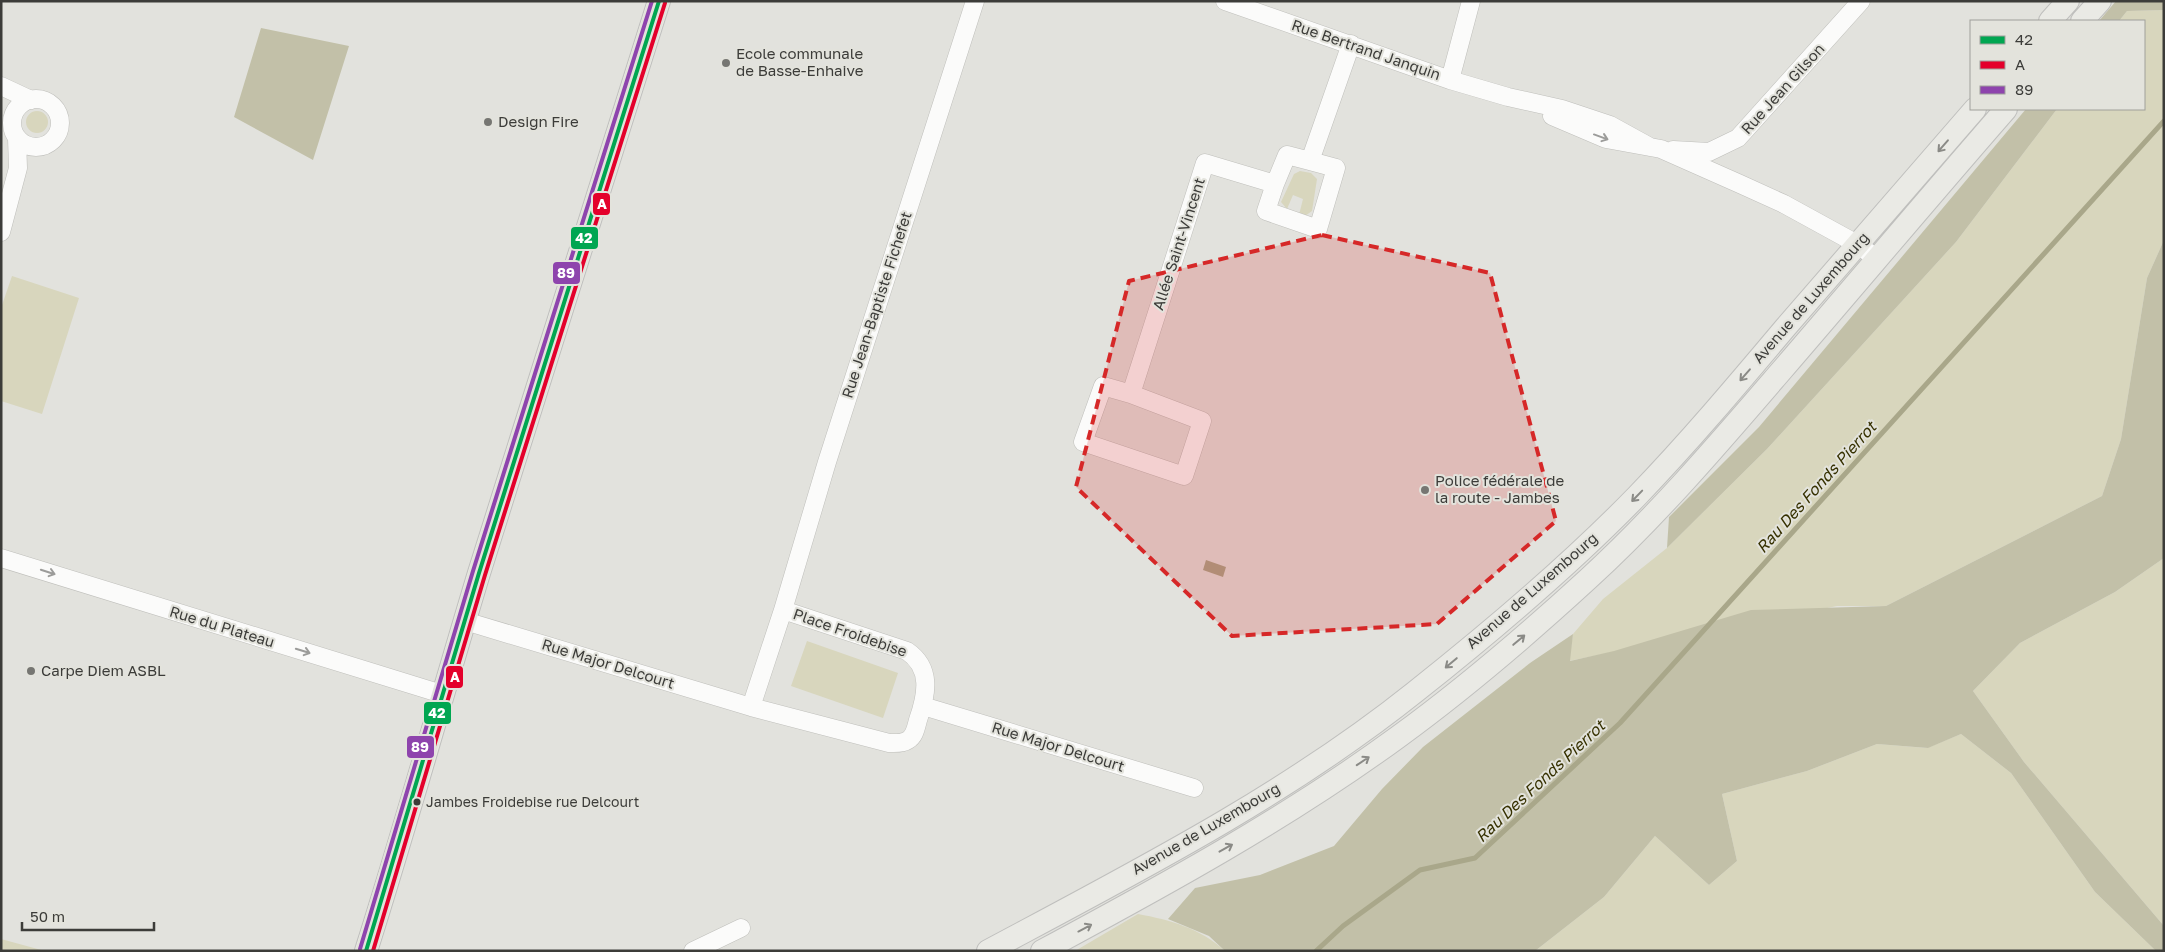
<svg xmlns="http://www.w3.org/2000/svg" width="2165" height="952" font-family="'Golos Text',sans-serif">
<rect width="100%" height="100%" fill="#e2e2dd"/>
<path fill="#d8d6bd" d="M2164,10V240L2147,278L2121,439L2102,496L1886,606H1837L1569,661L1573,634L1603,599L1667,548L1767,449L1956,242L2057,109H2144V21H2119L2127,11Z
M26 122a11 11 0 1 1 22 0a11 11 0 1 1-22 0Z
M1300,171L1311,173L1317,179L1312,211L1305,216L1299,215L1303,199L1293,195L1287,209L1281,202L1294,174Z
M12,276L79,298L42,414L1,401V308Z
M2164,558V926L2024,762L1973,691L2020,643L2115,592Z
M807,641L898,673L883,718L791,686Z
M1961,734L2011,773L2095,892L2156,951H1535L1604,897L1655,836L1709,885L1737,861L1722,794L1807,771L1877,744L1927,748Z
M1138,914C1170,920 1200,928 1225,951H1075Z
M1,939L45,951H1Z"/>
<path fill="#c2c0a8" d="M2116,1H2164V10L2127,11L2119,21H2099Z
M261,28L349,46L313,160L234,117Z
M2026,109H2057L1956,242L1767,449L1667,548L1669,517L1759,427Z
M2164,240V558L2115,592L2020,643L1973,691L2024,762L2164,926V951H2156L2095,892L2011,773L1961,734L1928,748L1877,744L1807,771L1722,794L1737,861L1709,885L1655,836L1604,897L1535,951H1225L1209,936L1168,919L1195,888L1260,875L1334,846L1382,789L1423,747L1530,663L1573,634L1570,661L1614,651L1751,610L1886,606L2102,496L2121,439L2147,278Z"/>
<path fill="#a9a78a" d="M1206,560L1226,567L1223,577L1203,570Z"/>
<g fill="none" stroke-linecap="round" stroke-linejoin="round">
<path stroke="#a9a78a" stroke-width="5" d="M1316,951L1343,926L1420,870L1475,858L1620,723L2164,121"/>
<defs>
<path id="minor" d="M1225,1L1450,80L1508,97L1562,109L1610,125L1650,147
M1450,80L1471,1
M1,86L31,100
M12 123a24 24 0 1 1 48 0a24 24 0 1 1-48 0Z
M1552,116L1606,139L1661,149L1740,184L1784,204L1857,244L1877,259
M1673,150L1709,152L1738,138L1861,1
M1275,184L1266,211L1318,229L1336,168L1310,161
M1,232L18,168L17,138
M1131,394L1103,386L1083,442L1184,476L1202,421L1131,394L1205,163L1275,184L1287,155L1310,161L1351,44
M1,558L442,694
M783,610L827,462L975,1
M465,621L751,707L889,743C895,743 902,744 908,740C915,736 916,727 918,720C927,694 932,668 907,651L783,610L751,707
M923,706L1194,788
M693,951L741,928"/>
<path id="major" d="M2050,21L2068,1
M2082,21L2100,1
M366,951C406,825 441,699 479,573C538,382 600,192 659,1
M988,951C1134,873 1285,796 1415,692C1492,631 1568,567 1637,496C1689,442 1737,385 1785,328C1848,255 1911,182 1975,109
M1042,951C1163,886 1286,819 1398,737C1464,689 1527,635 1588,579C1658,515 1720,442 1782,370C1857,283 1931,195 2006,109"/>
</defs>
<use href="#minor" stroke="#bfbfbb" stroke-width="19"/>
<use href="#major" stroke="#bfbfbd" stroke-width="24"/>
<use href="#minor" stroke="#fbfbfa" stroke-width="18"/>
<use href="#major" stroke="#eaeae5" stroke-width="22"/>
<defs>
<path id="bus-1" d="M366,951L479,573L659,1"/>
<path id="bus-2" d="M373,951L485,575L665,3"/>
<path id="bus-3" d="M360,949L473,571L652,1"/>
</defs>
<use href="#bus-1" stroke="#e3e3dc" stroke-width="8"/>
<use href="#bus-2" stroke="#e3e3dc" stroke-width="8"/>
<use href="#bus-3" stroke="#e3e3dc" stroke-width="8"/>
<use href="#bus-1" stroke="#00a651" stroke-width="4"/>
<use href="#bus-2" stroke="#e4002b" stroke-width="4"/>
<use href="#bus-3" stroke="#8e44ad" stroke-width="4"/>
</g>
<defs><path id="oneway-shaft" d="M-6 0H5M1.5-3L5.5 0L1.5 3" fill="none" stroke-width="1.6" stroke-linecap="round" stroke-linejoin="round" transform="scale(1.25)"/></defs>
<g stroke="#9c9c9a">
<use href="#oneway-shaft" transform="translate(1601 137) rotate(20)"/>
<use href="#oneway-shaft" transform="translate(48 572) rotate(18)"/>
<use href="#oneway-shaft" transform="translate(303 651) rotate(17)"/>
</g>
<g stroke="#8a8a86">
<use href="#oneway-shaft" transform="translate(1943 146) rotate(131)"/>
<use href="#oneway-shaft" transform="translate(1745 375) rotate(131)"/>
<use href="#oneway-shaft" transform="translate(1637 496) rotate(134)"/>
<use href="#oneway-shaft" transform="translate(1519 640) rotate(-40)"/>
<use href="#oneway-shaft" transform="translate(1451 663) rotate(140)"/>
<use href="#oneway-shaft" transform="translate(1363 761) rotate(-34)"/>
<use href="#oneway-shaft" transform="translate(1226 848) rotate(-29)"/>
<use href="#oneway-shaft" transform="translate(1085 928) rotate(-28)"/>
</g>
<path fill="#d62828" fill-opacity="0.2" stroke="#d62828" stroke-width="4" stroke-dasharray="10 6" stroke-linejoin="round" d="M1322,235L1490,273L1556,521L1437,624L1232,636L1076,487L1129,281Z"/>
<g fill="#767672" stroke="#e3e3dc" stroke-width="2">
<circle cx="726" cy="63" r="5"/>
<circle cx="488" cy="122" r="5"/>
<circle cx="1425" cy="490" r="5"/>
<circle cx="31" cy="671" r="5"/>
</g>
<circle fill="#3c3c39" stroke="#e3e3dc" stroke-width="2" cx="417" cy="802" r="4.5"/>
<g text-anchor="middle" stroke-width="4" stroke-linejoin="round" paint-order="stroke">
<g font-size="14" fill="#3c3c39" stroke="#e3e3dc" text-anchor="start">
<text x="426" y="807">Jambes Froidebise rue Delcourt</text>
</g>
<g font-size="15" fill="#3c3c39" stroke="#e3e3dc">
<text transform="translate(1366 50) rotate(19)" y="5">Rue Bertrand Janquin</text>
<text transform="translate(1783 89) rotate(-48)" y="5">Rue Jean Gilson</text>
<text transform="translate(1179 244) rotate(-72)" y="5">Allée Saint-Vincent</text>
<text transform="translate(1811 298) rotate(-49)" y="5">Avenue de Luxembourg</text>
<text transform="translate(877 305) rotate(-72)" y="5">Rue Jean-Baptiste Fichefet</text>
<text transform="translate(1532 591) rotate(-41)" y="5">Avenue de Luxembourg</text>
<text transform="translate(222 627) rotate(17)" y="5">Rue du Plateau</text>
<text transform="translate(850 633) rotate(19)" y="5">Place Froidebise</text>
<text transform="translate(608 664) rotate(17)" y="5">Rue Major Delcourt</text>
<text transform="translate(1058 747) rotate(17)" y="5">Rue Major Delcourt</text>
<text transform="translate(1206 829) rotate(-30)" y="5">Avenue de Luxembourg</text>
</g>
<g font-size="15" fill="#3c3c39" stroke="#e3e3dc" text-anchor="start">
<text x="736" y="59">Ecole communale<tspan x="736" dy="17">de Basse-Enhaive</tspan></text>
<text x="498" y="127">Design Fire</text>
<text x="1435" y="486">Police fédérale de<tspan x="1435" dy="17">la route - Jambes</tspan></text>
<text x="41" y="676">Carpe Diem ASBL</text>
</g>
<g font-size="16" font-style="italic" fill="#363100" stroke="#e3e3dc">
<text transform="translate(1816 487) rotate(-48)" y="6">Rau Des Fonds Pierrot</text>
<text transform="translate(1540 781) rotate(-43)" y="6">Rau Des Fonds Pierrot</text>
</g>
</g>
<g stroke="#e3e3dc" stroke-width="2">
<rect x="592" y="192" width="19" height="24" rx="5" fill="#e4002b"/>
<rect x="570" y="226" width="29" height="24" rx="5" fill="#00a651"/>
<rect x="552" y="261" width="29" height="24" rx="5" fill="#8e44ad"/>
<rect x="445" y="665" width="19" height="24" rx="5" fill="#e4002b"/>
<rect x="423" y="701" width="29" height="24" rx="5" fill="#00a651"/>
<rect x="406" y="735" width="29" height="24" rx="5" fill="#8e44ad"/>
</g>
<g font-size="14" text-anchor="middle" font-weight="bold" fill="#fff">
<text x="602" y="209">A</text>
<text x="584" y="243">42</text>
<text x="566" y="278">89</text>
<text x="455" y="682">A</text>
<text x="437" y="718">42</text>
<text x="420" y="752">89</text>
</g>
<rect width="2165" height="952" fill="none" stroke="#3c3c39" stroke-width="5"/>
<rect x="1970" y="20" width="175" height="90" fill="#e3e3dc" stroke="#a0a09b"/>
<rect x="1980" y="36" width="25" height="8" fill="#00a651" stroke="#a0a09b"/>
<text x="2015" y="45" font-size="15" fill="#3c3c39">42</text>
<rect x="1980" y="61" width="25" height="8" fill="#e4002b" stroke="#a0a09b"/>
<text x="2015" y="70" font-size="15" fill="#3c3c39">A</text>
<rect x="1980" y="86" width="25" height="8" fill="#8e44ad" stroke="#a0a09b"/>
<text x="2015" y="95" font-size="15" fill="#3c3c39">89</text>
<path d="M22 922v8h132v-8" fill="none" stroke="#3c3c39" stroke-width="2.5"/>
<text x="30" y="922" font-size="15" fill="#3c3c39" stroke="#e3e3dc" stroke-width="4" paint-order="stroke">50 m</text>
</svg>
